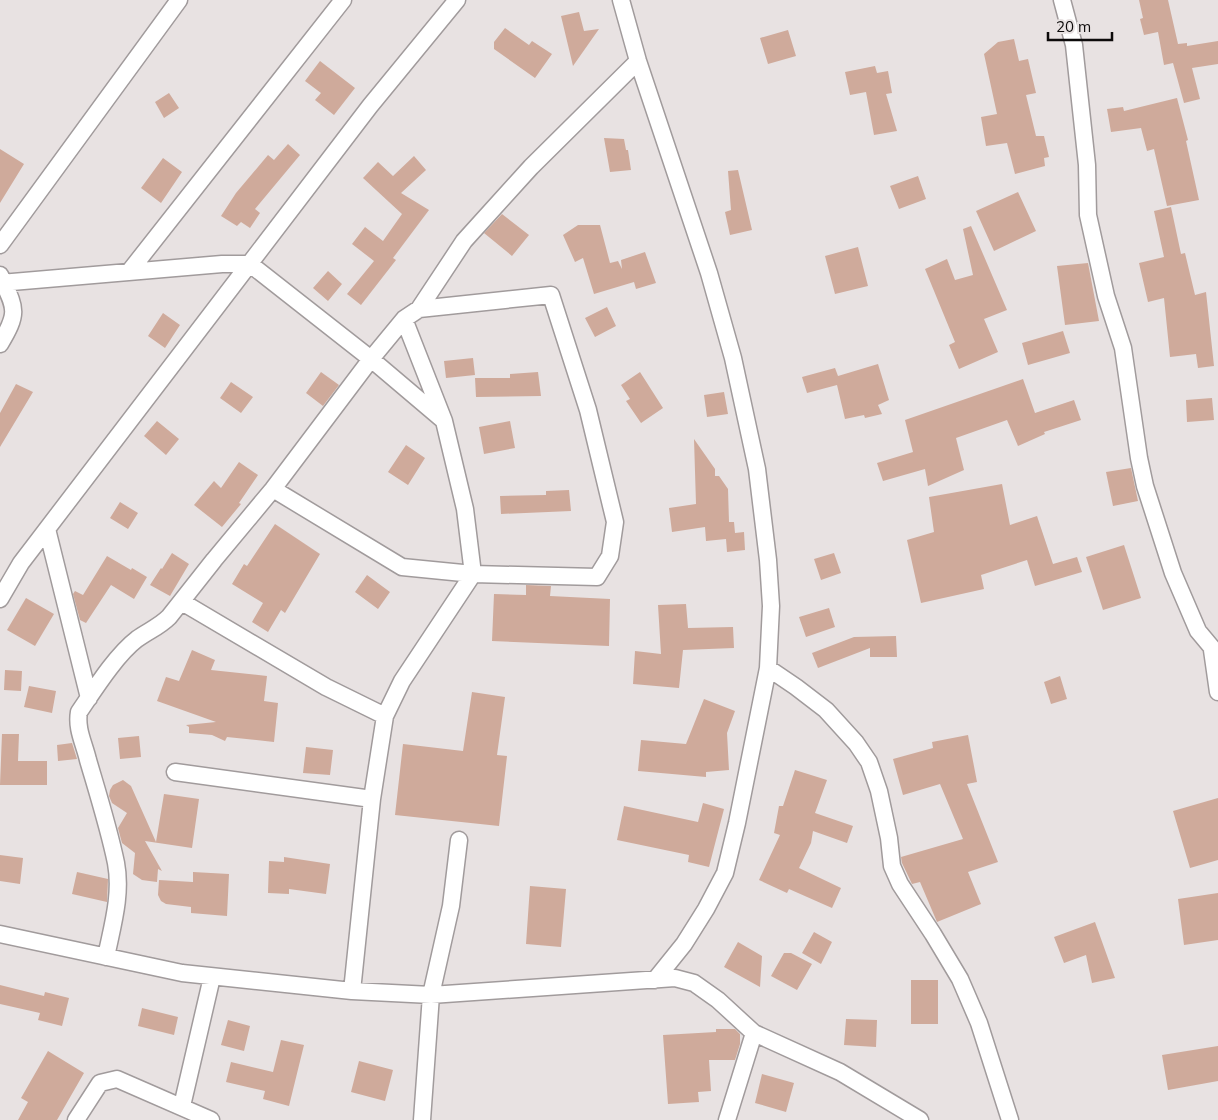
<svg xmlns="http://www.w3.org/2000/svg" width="1218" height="1120" font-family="Mulish,sans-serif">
<rect width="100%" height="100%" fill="#e8e2e2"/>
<path fill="#cfaa9b" d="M1139,0H1168L1178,44L1187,43V46L1218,41V64L1192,68L1200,99L1184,103L1173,63L1164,65L1158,32L1144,35L1140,19L1143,18Z
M579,12L584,31L599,29L573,66L561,16Z
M505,28L529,45L532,41L552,54L535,78L494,49V42Z
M788,30L796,56L768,64L760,38Z
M1014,39L1019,61L1028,59L1036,93L1026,95L1036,136H1044L1049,157L1044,158L1045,166L1015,174L1007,143L986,146L981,117L997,114L984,54L998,42Z
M320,61L355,88L334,115L315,100L321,93L305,81Z
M875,66L877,73L888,71L892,93L886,94L897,131L874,135L866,92L850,95L845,72Z
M169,93L179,108L164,118L155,102Z
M1177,98L1188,140L1186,141L1199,200L1167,206L1154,149L1147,151L1141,128L1111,132L1107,109L1123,107L1124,111Z
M604,138L624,139L626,150H628L631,170L610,172Z
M288,144L300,155L255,209L260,213L250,228L241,222L237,226L221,216L236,193L268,155L274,160Z
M0,149L24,164L0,203Z
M414,156L426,170L401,193L429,210L393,258L396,260L361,305L347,294L374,261L352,244L365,227L383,241L402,214L363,178L378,162L393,176Z
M163,158L182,172L161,203L141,188Z
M738,170L752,230L730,235L725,212L731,210L728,171Z
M918,176L926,199L899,209L890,186Z
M1018,192L1036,231L994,251L976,211Z
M1171,207L1181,254L1185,253L1195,295L1206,292L1214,366L1198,368L1196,354L1170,357L1164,298L1148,302L1139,263L1164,257L1154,211Z
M502,214L529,235L512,256L484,233Z
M578,225H600L610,263L618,261L622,269L621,260L645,252L656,283L636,289L634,282L594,294L583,258L575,262L563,235Z
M971,226L1007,310L984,319L998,352L959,369L949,345L955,342L925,269L947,259L955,280L973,275L963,229Z
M858,247L868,286L835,294L825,256Z
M1088,263L1099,321L1065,325L1057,266Z
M328,271L342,284L328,301L313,288Z
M607,307L616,326L595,337L585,318Z
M163,313L180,325L165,348L148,336Z
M1063,331L1070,353L1028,365L1022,343Z
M473,358L475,375L446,378L444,361Z
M878,364L889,400L878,405L882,414L865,418L864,415L845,419L837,385L807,393L802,377L835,368L838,376Z
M321,372L339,385L323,406L306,393Z
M538,372L541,396L476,397L475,378H510V374Z
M640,372L663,408L641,423L626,401L630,399L621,385Z
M1023,379L1035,413L1074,400L1081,420L1044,432L1045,434L1018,446L1007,420L956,438L964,470L928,486L925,469L883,481L877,463L913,452L905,420Z
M231,382L253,397L241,413L220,398Z
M16,384L33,392L0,447V413Z
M724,392L728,414L707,417L704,395Z
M1212,398L1214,420L1187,422L1186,400Z
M157,421L179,439L166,455L144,436Z
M510,421L515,448L484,454L479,427Z
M694,439L715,469V476H719L728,489L729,522H734L735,533L744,532L745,550L727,552L726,539L706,541L705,527L672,532L669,508L696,504Z
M406,445L425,458L408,485L388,472Z
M239,462L258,475L239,503L241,504L222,527L194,505L214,481L221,488Z
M1131,468L1138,501L1113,506L1106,472Z
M1002,484L1010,525L1037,516L1053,564L1077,557L1082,572L1035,586L1027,560L981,575L984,589L921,603L907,540L934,532L929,497Z
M569,490L571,511L501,514L500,496L546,495V491Z
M120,502L138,513L128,529L110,518Z
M275,524L320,554L285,613L281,610L268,632L252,622L263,603L232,584L244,564L247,566Z
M1124,545L1141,598L1103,610L1086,557Z
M172,553L189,564L170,596L150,585L161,568L162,569Z
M834,553L841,573L821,580L814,559Z
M107,556L131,570L132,568L147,577L134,599L111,585L86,623L80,620L73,594L75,591L83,595Z
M367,575L390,592L378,609L355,592Z
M526,585L551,586L550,596L610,599L609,646L492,641L494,594L526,595Z
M26,598L54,614L35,646L7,630Z
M686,604L688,628L733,627L734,648L683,650L679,688L633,684L635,651L661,654L658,605Z
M829,608L835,627L806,637L799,617Z
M896,636L897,657H870V648L818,668L812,653L854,637Z
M192,650L215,660L211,670L267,676L264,701L278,703L274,742L227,737L225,741L212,735L189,733V727L186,725L216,722L157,701L166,677L179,681Z
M5,670L22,671L21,691L4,690Z
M1060,676L1067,699L1051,704L1044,682Z
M29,686L56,691L52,713L24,707Z
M472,692L505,697L497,755L507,756L499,826L395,815L403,744L463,751Z
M704,699L735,711L727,733L729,770L706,772V777L638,771L641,740L686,744Z
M2,734H19L18,761H47V785H0Z
M968,735L977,782L967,784L998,862L968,872L981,904L937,922L920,882L912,884L902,863L901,857L963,839L940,784L903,795L893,759L933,748L932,742Z
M139,736L141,757L120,759L118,738Z
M72,743L77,759L58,761L57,745Z
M306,747L333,750L330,775L303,773Z
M795,770L827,780L815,813L853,826L847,843L813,831L811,843L799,868L841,888L832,908L789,889L787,893L759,880L780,835L774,833L779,806H783Z
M123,780L131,786L156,842L164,794L199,799L192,848L145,841L162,871L158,869L157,882L142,880L133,874L135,853L122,843L118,828L127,813L112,803L109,796L110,790L113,785Z
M1218,798V860L1190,868L1173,811Z
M703,803L724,809L709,867L688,862L689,855L617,840L624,806L698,822Z
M0,855L23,858L20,884L0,881Z
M284,857L330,864L326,894L289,889V894L268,893L269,861L284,862Z
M77,872L108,879L107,902L72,894Z
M193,872L229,874L227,916L191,913V907L166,904L161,901L158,895L159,880L193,882Z
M530,886L566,889L561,947L526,944Z
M1218,893V940L1184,945L1178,899Z
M1095,922L1115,978L1092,983L1086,955L1064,963L1054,937Z
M814,932L832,942L821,964L802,953Z
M738,942L762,956L760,987L724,967Z
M784,953H791L812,964L797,990L771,976Z
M911,980H938V1024H911Z
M0,985L44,996L45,992L69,998L62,1026L38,1020L40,1013L0,1004Z
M142,1008L178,1017L174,1035L138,1026Z
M846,1019L877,1020L876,1047L844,1045Z
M228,1020L250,1026L244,1051L221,1045Z
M716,1029H735L740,1034V1044L735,1060H709L711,1091L698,1092L699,1102L668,1104L663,1035L716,1032Z
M281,1040L304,1045L289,1106L263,1099L265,1091L226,1082L231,1062L273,1072Z
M1218,1046V1081L1168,1090L1162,1055Z
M48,1051L84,1073L57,1120H18L28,1102L21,1098Z
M359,1061L393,1070L385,1101L351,1092Z
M762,1074L794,1083L786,1112L755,1103Z"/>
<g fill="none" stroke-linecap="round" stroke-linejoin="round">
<defs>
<path id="minor" d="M621,0L638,61L709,273L733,358L757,469L768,560L771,606L768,668L737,823L725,873L706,909L684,944L655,980
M1062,0L1074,45L1078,82L1087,165L1088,215L1106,296L1123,348L1139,458L1145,486L1173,573L1198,631L1218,655
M0,245L179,0
M129,272L343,0
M0,275C15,308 20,311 0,344
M0,283L222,264H250L371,359L443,420
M273,489L402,567L473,574L597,577L610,556L615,522L588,410L551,295L419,309
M47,529L89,698
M0,599L21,563L370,106L457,0
M182,602L326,687L385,716
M1212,650L1218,692
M768,668L796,687L826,710L856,743L869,762L879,791L889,838L892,866L900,884L933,934L960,979L979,1023L1010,1120
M175,772L372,799
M0,934L182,973L352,991L431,995L675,978L694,983L718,1000L754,1033L840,1072L920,1120
M106,957C112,927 122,895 116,863C109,829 98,794 88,760C84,743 76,729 79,712C94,690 116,655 137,639C148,631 159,627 169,617L214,560L273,489L371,359L404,319L419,309L464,241L531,167L638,61
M352,991L372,799L385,716L402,681L473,574L465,509L444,421L404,319
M182,1106L212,977
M76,1120L100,1083L117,1079L211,1120
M422,1120L431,995L451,906L459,840
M727,1120L754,1033"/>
</defs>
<use href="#minor" stroke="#a19b9c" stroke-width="19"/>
<use href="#minor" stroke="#fff" stroke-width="16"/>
</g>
<path d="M1048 32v8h64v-8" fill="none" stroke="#0d0b0b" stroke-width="2.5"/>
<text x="1056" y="32" font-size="15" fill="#0d0b0b" stroke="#e8e2e2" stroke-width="4" paint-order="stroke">20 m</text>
</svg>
